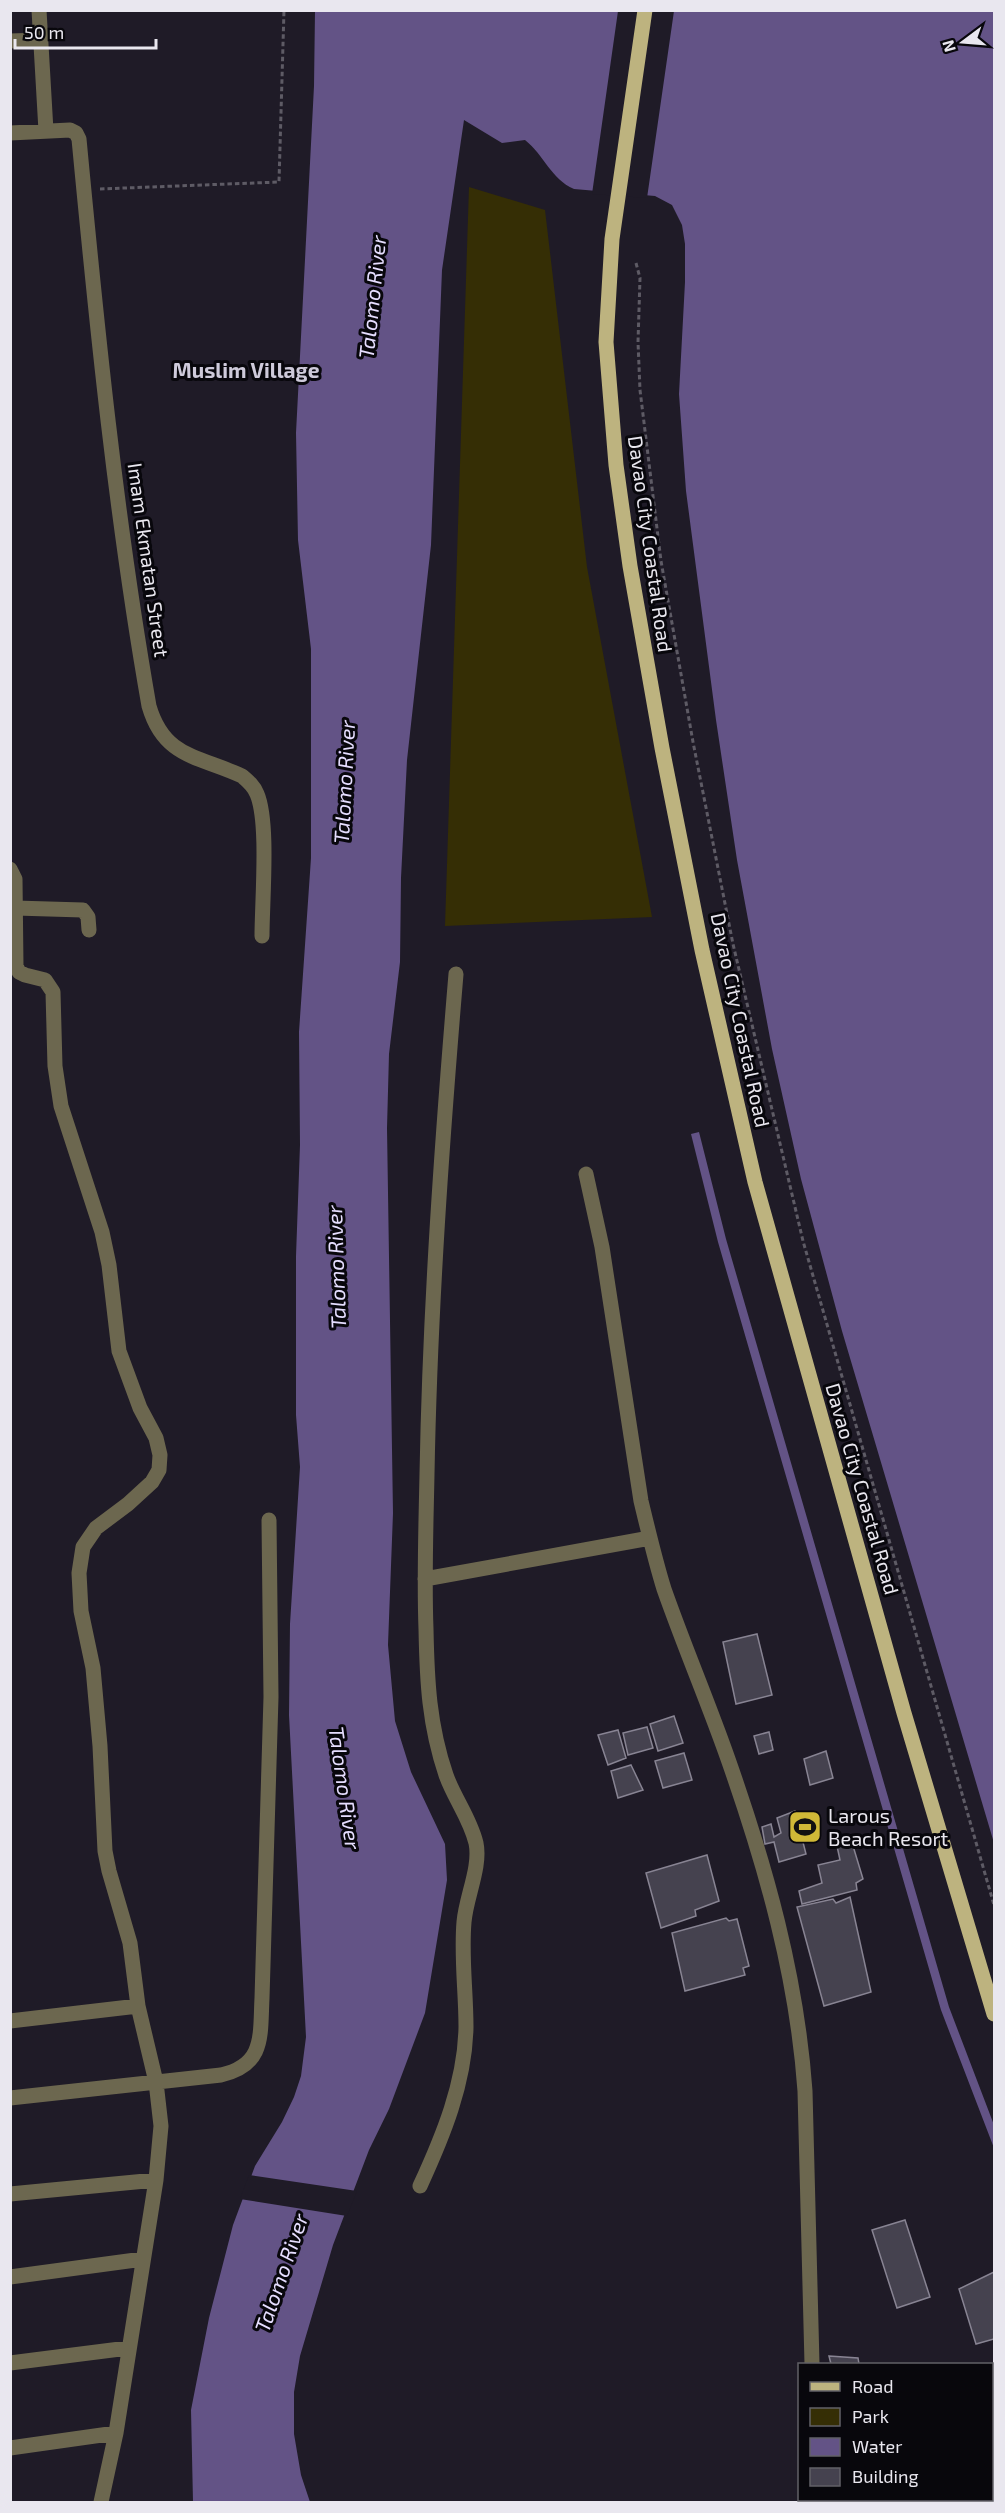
<svg xmlns="http://www.w3.org/2000/svg" width="1005" height="2513" font-family="'Exo 2',sans-serif">
<rect width="100%" height="100%" fill="#1f1b27"/>
<path fill="#352e05" d="M469,187L545,210L587,567L652,917L445,926Z"/>
<path fill="#635386" d="M315,11H994V1843L842,1331L801,1179L772,1049L737,860L716,720L686,491L679,394L685,282V244L682,225L672,205L655,196L574,189C551,179 544,155 525,140L502,143L464,120L442,270L431,545L407,760L401,878L400,962L389,1054L387,1128L393,1513L388,1645L395,1721L411,1772L445,1844L447,1880L425,2013L389,2109L369,2150L333,2245L300,2356L294,2392V2434L301,2475L310,2502H193L191,2410L209,2318L233,2225L255,2166L282,2122L294,2097L301,2076L306,2037L289,1715L290,1624L300,1467L296,1415V1256L300,1145L299,1032L311,858V649L298,540L296,433L314,86Z
M699,1132L726,1239L949,2007L994,2125V2148L941,2010L718,1242L691,1134Z"/>
<path fill="#1f1b27" d="M618,11H674L647,198L592,194Z
M249,2175L357,2191L347,2216L240,2199Z"/>
<path fill="#45424f" stroke="#888493" stroke-width="1.5" d="M757,1634L772,1695L736,1704L723,1642Z
M674,1716L683,1743L658,1751L650,1724Z
M647,1727L653,1748L628,1755L623,1733Z
M618,1730L626,1758L608,1765L598,1735Z
M769,1732L773,1750L759,1754L754,1736Z
M826,1751L833,1778L810,1785L804,1759Z
M684,1753L692,1780L663,1788L655,1761Z
M631,1765L643,1790L618,1798L611,1771Z
M795,1811L806,1854L779,1862L774,1842L765,1844L762,1827L771,1824L774,1837L781,1833L777,1818Z
M850,1836L863,1879L856,1883L857,1890L802,1904L799,1891L822,1883L818,1865L840,1860L837,1846L840,1845V1839Z
M707,1855L719,1901L695,1910L696,1916L661,1928L646,1873Z
M850,1897L871,1992L824,2006L797,1907L833,1899L836,1903Z
M726,1918L729,1921L737,1919L749,1966L743,1968L745,1975L685,1991L672,1933Z
M905,2220L930,2297L897,2308L872,2230Z
M994,2272V2339L976,2344L959,2289Z
M829,2356L858,2358L859,2364H831Z"/>
<g fill="none" stroke-linecap="round" stroke-linejoin="round">
<path stroke="#5e5b65" stroke-width="3" stroke-dasharray="4.5 3" stroke-linecap="butt" d="M100,189L279,182L284,10
M636,263L640,278L638,342L640,390L661,561L693,742L733,944L803,1241L994,1905"/>
<path stroke="#6c674f" stroke-width="15" d="M39,10L46,131
M10,41L41,40
M10,133L70,130L76,133L79,139C97,329 116,518 149,706C164,758 199,756 242,776C248,781 254,786 257,794C269,822 262,901 262,936
M10,869L15,879L16,966L19,972L25,975L45,980L53,992L55,1066L61,1106L102,1232L109,1265L119,1351L140,1408L156,1438L160,1455L159,1470L152,1482L128,1504L96,1528L83,1547L79,1573L81,1611L93,1668L100,1746L105,1851L109,1871L130,1943L138,2006L156,2082L161,2126L156,2180L116,2433L101,2502
M15,908L83,910L88,917L89,930
M586,1174L602,1247L641,1501C648,1530 655,1560 664,1589C684,1646 708,1702 728,1759C766,1867 797,1977 805,2091L812,2364
M425,1579L650,1538
M10,2021L138,2006
M10,2098L221,2075C265,2065 260,2036 262,1998L271,1697L269,1520
M420,2186C443,2136 465,2083 466,2027C466,1991 461,1957 464,1922C466,1897 481,1867 476,1843C470,1818 454,1798 446,1775C429,1725 427,1681 426,1629C424,1577 426,1526 427,1474C430,1307 442,1141 456,974
M10,2194L156,2180
M10,2277L143,2259
M10,2363L128,2348
M10,2448L116,2433
M819,2500L820,2502"/>
<path stroke="#bdb37f" stroke-width="15" d="M645,10L612,239L606,342L616,465L630,566L662,748L702,950L755,1182L904,1713L994,2014"/>
</g>
<defs>
<symbol id="stadium-square" viewBox="-11 -11 22 22"><rect x="-9" y="-9" width="18" height="18" rx="4" fill="#cfb837" stroke="#08070c"/><path d="M0-5a6.5 5 0 1 0 0 10a6.5 5 0 1 0 0-10ZM-3.5-1.8h7v3.6h-7Z" fill="#111"/></symbol>
</defs>
<g fill-rule="evenodd">
<use href="#stadium-square" x="786" y="1808" width="38" height="38"/>
</g>
<g text-anchor="middle" stroke-width="6" stroke-linejoin="round" paint-order="stroke">
<g font-size="20" fill="#e9e7ef" stroke="#08070c">
<text transform="translate(650 544) rotate(82)" y="7">Davao City Coastal Road</text>
<text transform="translate(148 560) rotate(82)" y="7">Imam Ekmatan Street</text>
<text transform="translate(740 1020) rotate(78)" y="7">Davao City Coastal Road</text>
<text transform="translate(862 1489) rotate(74)" y="7">Davao City Coastal Road</text>
</g>
<g font-size="20" fill="#e9e7ef" stroke="#08070c" text-anchor="start">
<text x="828" y="1823">Larous<tspan x="828" dy="23">Beach Resort</tspan></text>
</g>
<g font-size="21" font-style="italic" fill="#e6deff" stroke="#08070c">
<text transform="translate(373 297) rotate(-84)" y="7">Talomo River</text>
<text transform="translate(345 782) rotate(-87)" y="7">Talomo River</text>
<text transform="translate(337 1267) rotate(-92)" y="7">Talomo River</text>
<text transform="translate(344 1788) rotate(82)" y="7">Talomo River</text>
<text transform="translate(282 2273) rotate(-71)" y="7">Talomo River</text>
</g>
<g font-size="21" font-weight="bold" fill="#cecada" stroke="#08070c">
<text x="246" y="378">Muslim Village</text>
</g>
</g>
<rect width="1005" height="2513" fill="none" stroke="#e9e7ef" stroke-width="24"/>
<rect x="798" y="2363" width="195" height="138" fill="#08070c" stroke="#626167" stroke-width="1.5"/>
<rect x="810" y="2382" width="30" height="9" fill="#bdb37f" stroke="#626167" stroke-width="1.5"/>
<text x="852" y="2393" font-size="18" fill="#e9e7ef">Road</text>
<rect x="810" y="2408" width="30" height="18" fill="#352e05" stroke="#626167" stroke-width="1.5"/>
<text x="852" y="2423" font-size="18" fill="#e9e7ef">Park</text>
<rect x="810" y="2438" width="30" height="18" fill="#635386" stroke="#626167" stroke-width="1.5"/>
<text x="852" y="2453" font-size="18" fill="#e9e7ef">Water</text>
<rect x="810" y="2468" width="30" height="18" fill="#45424f" stroke="#626167" stroke-width="1.5"/>
<text x="852" y="2483" font-size="18" fill="#e9e7ef">Building</text>
<g transform="translate(963 42) rotate(254)" stroke="#08070c" stroke-width="4.5" paint-order="stroke">
<path d="M0-4.5L10 22L0 15L-10 22Z" fill="#e9e7ef"/>
<text y="-9" font-size="16" font-weight="bold" text-anchor="middle" fill="#e9e7ef">N</text>
</g>
<path d="M15 39v9h141v-9" fill="none" stroke="#e9e7ef" stroke-width="3"/>
<text x="24" y="39" font-size="18" fill="#e9e7ef" stroke="#08070c" stroke-width="4.5" paint-order="stroke">50 m</text>
</svg>
